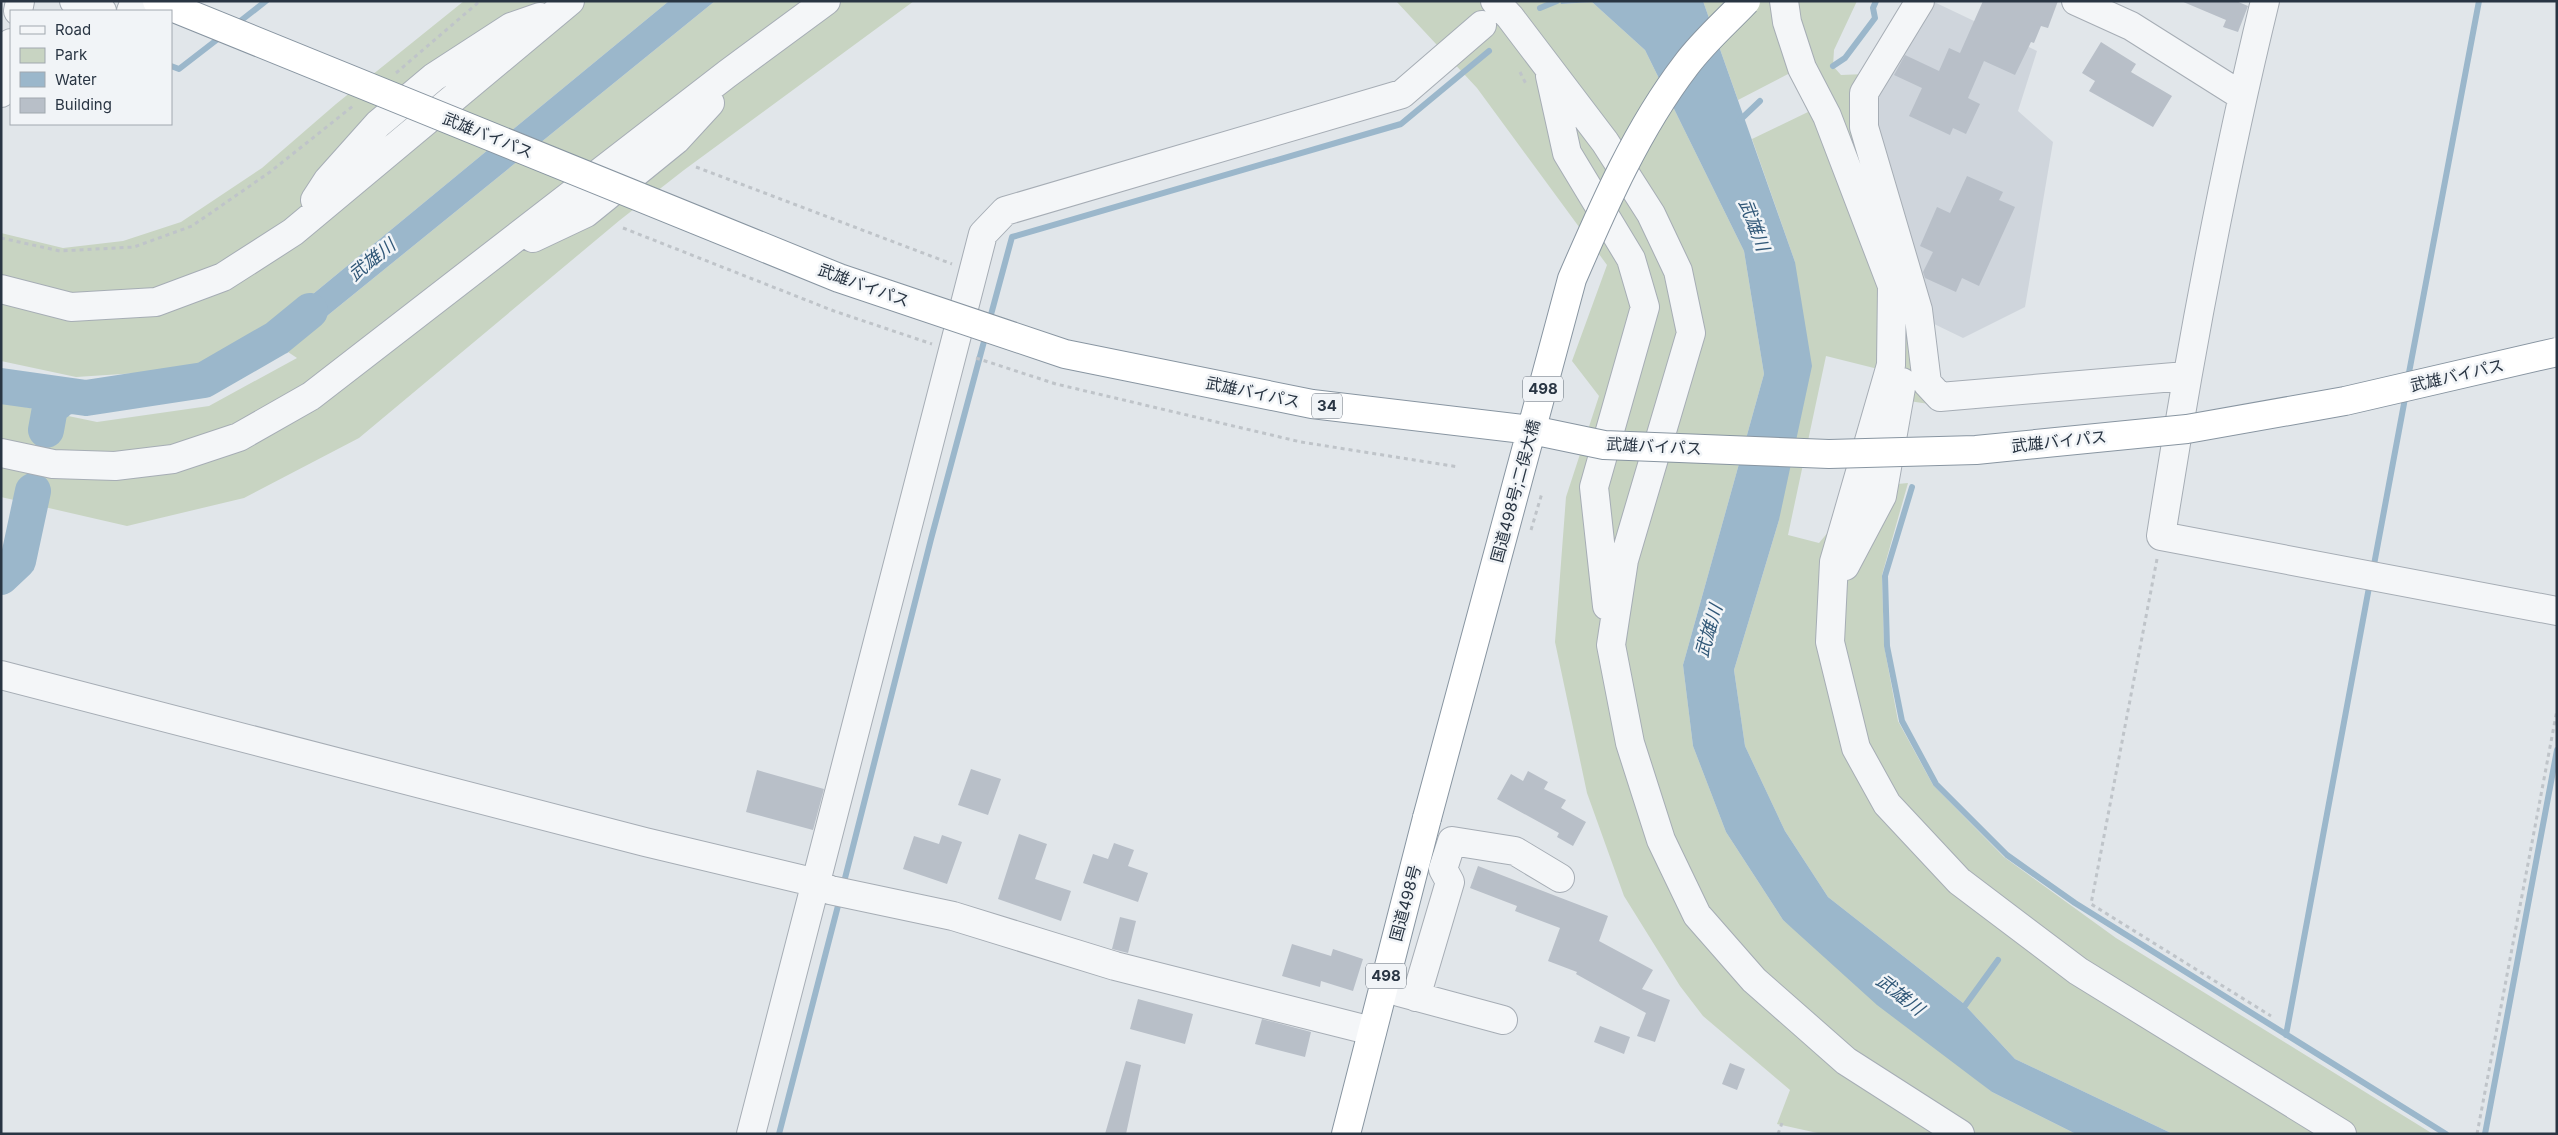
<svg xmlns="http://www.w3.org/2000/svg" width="2558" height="1135" font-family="Inter,'Noto Sans JP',sans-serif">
<rect width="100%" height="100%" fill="#e1e6ea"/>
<path fill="#cfd5dc" d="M1932,1L2037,51L2018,111L2053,142L2025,307L1963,338L1928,321L1872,128L1866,74Z"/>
<path fill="#c8d4c2" d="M464,1H669L262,336L199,369L76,377L1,361V233L63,248L123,241L181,222L262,168L336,104Z
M715,1H914L684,170L620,220L359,438L244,498L127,526L1,497V402L97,422L209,406L297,358L285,350Z
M1396,1H1560L1562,4L1592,2L1645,50L1744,251L1764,374L1683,665L1693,746L1726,832L1783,920L1992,1092L2076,1134H1822L1777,1124L1790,1090L1703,1016L1680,986L1624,896L1587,793L1555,642L1566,497L1599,396L1572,361L1607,265L1477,88Z
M1703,1H1857L1834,50L1833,66L1841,75L1866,74L1929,404L1889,398L1882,370L1826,356L1788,535L1819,543L1866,487L1908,483L1882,575L1884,645L1898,721L1933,785L2004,857L2116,938L2433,1134H2173L2015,1059L1963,1003L1828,897L1785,831L1745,746L1734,670L1779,520L1795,262L1752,139L1808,112L1790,73L1738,100Z"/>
<path fill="#9bb7cb" d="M669,1H715L285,350L262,336Z
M1560,1H1703L1795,262L1812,366L1779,520L1734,670L1745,746L1785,831L1828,897L1963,1003L2015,1059L2173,1134H2076L1992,1092L1877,1005L1783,920L1726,832L1693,746L1683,665L1764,374L1744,251L1645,50L1592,2L1561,4Z"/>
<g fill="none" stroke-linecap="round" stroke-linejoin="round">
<path stroke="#9bb7cb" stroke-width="6" d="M1540,8L1557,1
M234,26L266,1
M171,66L179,69L223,35
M1833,66L1845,58L1875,18L1873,8L1876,1
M1739,121L1760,101
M989,322L1012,237L1401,124L1489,51
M2408,378L2479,1
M1912,487L1885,576L1887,646L1902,721L1936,784L2007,855L2075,903L2446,1134
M2373,570L2406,393
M843,886L931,539L986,334
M1961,1011L1998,960
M2286,1035L2370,582
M779,1134L840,898
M2485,1134L2557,750"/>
<path stroke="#9bb7cb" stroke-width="36" d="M1,386L86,398L204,380L277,338L310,311
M46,430L50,408L65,396
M1,577L18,561L33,491"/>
</g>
<path fill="#b8bfc8" d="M1983,1H2058L2048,28L2041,26L2034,43L2031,42L2015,75L1984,61L1968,98L1980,104L1966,134L1953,128L1950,135L1909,116L1922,88L1894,75L1905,55L1939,71L1949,48L1960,53Z
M2181,1H2236L2248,6L2238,32L2223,27L2226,20Z
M2101,42L2136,64L2131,72L2172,96L2153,127L2089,91L2095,81L2082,73Z
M1967,176L2003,192L1999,200L2015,207L1979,286L1962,278L1956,292L1925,278L1923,272L1933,252L1920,246L1937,207L1950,213Z
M971,769L1001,779L988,815L958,805Z
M757,770L824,789L813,830L746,812Z
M1528,771L1548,782L1544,789L1566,800L1561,808L1586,822L1573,846L1557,837L1559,833L1497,799L1511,774L1523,781Z
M1019,834L1047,844L1035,879L1071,891L1061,921L998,899Z
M942,835L962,842L947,884L903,869L914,836L939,844Z
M1114,843L1134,850L1128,866L1148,873L1138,902L1083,883L1093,854L1108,859Z
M1478,866L1608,916L1599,941L1653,970L1642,989L1670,1000L1655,1042L1637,1036L1646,1013L1576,974L1577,972L1548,961L1560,928L1515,911L1517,906L1470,888Z
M1120,917L1136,921L1128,953L1112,949Z
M1292,944L1331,956L1333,949L1363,959L1353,991L1321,981L1320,987L1282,976Z
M1138,999L1193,1014L1185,1044L1130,1029Z
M1262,1019L1311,1032L1305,1057L1255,1044Z
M1600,1026L1630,1037L1624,1054L1594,1042Z
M1126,1061L1141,1065L1126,1134H1105Z
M1730,1063L1745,1069L1737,1090L1722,1084Z"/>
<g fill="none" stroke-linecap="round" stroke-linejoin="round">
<defs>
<path id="minor" d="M74,1L102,11
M1495,1L1510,17L1605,142L1651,214L1678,271L1691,333L1624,560L1611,645L1630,743L1661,840L1697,915L1754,980L1846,1061L1960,1134
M1784,1L1787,22L1802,68L1827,116L1892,286L1891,365L1834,562L1830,642L1856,748L1887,804L1959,881L2078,971L2342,1134
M1920,1L1864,93V127L1918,310L1927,383L1940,397L2186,376
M2076,1L2131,26L2242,96
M2265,1C2222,178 2189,357 2161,536L2557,611
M18,11L20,1
M131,11L135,1
M1550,76L1567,153L1631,259L1645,307L1594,487L1607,606
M1,93L11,43
M315,200L328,180L378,124L434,77L511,27L540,17
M533,238L586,213L676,140L710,103
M1,289L71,307L156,302L223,277L293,232L570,1
M1,453L53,464L115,466L173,459L239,437L311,396L727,74L826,1
M1845,566L1882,496L1902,382
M1,675L645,842L817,883L830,890L953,916L1115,966L1372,1031
M1399,992L1503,1020
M1416,997L1450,882L1443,869L1452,841L1515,851L1560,878
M751,1134L983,234L1005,211L1402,94L1482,25"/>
<path id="highway" d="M1346,1134L1427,818"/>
</defs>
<use href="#minor" stroke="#a6adb5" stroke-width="30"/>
<use href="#highway" stroke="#8895a1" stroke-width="30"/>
<path stroke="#bfc4c9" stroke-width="3" stroke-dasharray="4 4" stroke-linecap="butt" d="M1520,72L1527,86
M396,73L480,1
M696,167L952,264
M623,228L834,311L932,344
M1,238L60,251L134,247L192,226L270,172L353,106
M976,358L1056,384L1301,442L1459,467
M1531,530L1542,493
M2157,559L2091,904L2271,1016
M1778,1134L1782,1123
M2477,1134L2557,710"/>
<use href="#minor" stroke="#f4f6f8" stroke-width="28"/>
<use href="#highway" stroke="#fff" stroke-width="28"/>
<defs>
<path id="highway-bridge" d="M157,1L839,278L1065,354L1312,404L1532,430L1604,445L1829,454L1976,450L2187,429L2345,401L2557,352
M1427,818L1572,279C1604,205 1637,129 1686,65C1703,42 1726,22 1746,1"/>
</defs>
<use href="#highway-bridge" stroke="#8895a1" stroke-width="30" stroke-linecap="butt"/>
<use href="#highway-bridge" stroke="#fff" stroke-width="28"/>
</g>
<g text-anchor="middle" stroke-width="5" stroke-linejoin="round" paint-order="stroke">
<g fill="#f1f4f7" stroke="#656e79" stroke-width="1">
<rect x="1523" y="376.5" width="40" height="25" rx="4"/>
<rect x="1312" y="393.5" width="30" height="25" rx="4"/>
<rect x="1366" y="963.5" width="40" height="25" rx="4"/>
</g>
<g font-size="15" font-weight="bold" fill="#293543">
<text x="1543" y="394">498</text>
<text x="1327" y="411">34</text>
<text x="1386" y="981">498</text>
</g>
<g font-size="16" fill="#293543" stroke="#f1f4f7">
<text transform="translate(488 135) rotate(22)" y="6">武雄バイパス</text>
<text transform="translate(864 285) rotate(20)" y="6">武雄バイパス</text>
<text transform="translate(2457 375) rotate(-13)" y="6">武雄バイパス</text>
<text transform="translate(1253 392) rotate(12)" y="6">武雄バイパス</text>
<text transform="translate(2059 441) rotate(-6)" y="6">武雄バイパス</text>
<text transform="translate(1654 446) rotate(3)" y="6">武雄バイパス</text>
<text transform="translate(1515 491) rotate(-75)" y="6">国道498号;二俣大橋</text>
<text transform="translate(1405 903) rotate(-75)" y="6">国道498号</text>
</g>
<g font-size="18" font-style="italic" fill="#315878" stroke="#f1f4f7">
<text transform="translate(1754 225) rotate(69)" y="6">武雄川</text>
<text transform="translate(372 260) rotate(-39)" y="6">武雄川</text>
<text transform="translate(1709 631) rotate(-74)" y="6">武雄川</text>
<text transform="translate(1900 995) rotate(38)" y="6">武雄川</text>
</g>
</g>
<rect width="2558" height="1135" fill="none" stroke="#293543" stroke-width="5"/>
<rect x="10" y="10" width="162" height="115" fill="#f1f4f7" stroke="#a1a8af"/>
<rect x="20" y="26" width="25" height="8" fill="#f4f6f8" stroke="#a1a8af"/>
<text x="55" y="35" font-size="15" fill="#293543">Road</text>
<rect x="20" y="48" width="25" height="15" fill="#c8d4c2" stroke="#a1a8af"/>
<text x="55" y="60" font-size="15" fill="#293543">Park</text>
<rect x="20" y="72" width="25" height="15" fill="#9bb7cb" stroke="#a1a8af"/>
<text x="55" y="85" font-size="15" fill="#293543">Water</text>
<rect x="20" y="98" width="25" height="15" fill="#b8bfc8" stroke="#a1a8af"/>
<text x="55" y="110" font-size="15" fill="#293543">Building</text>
</svg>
